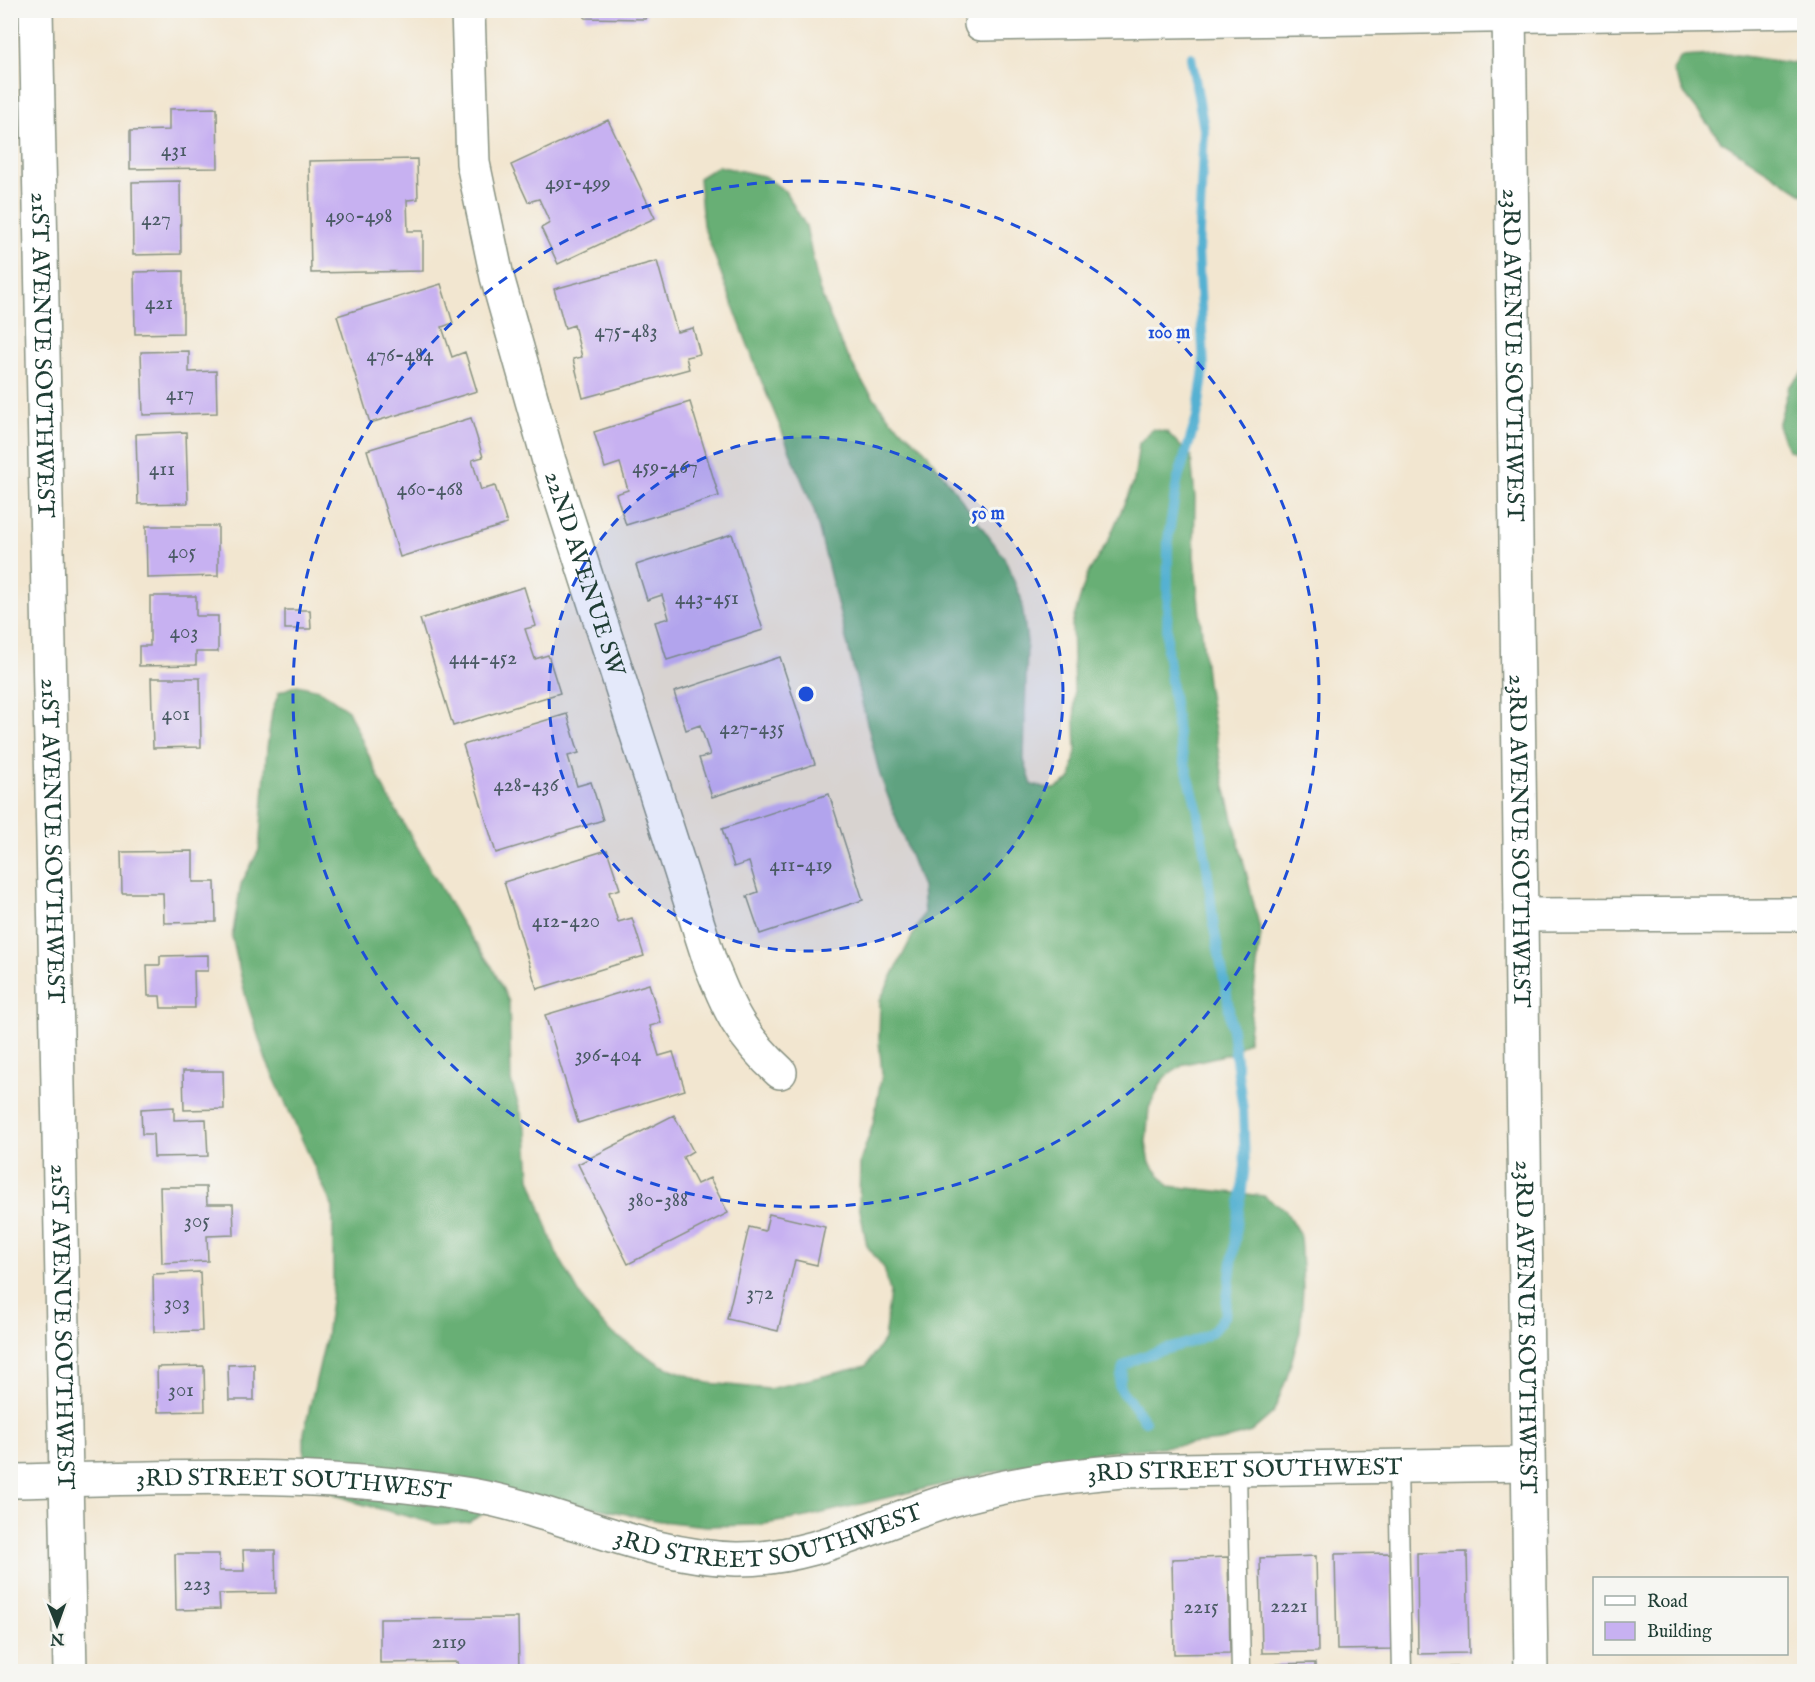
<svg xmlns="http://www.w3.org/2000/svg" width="1815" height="1682" font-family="'IM FELL English',serif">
<rect width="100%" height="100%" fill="#f6f6f2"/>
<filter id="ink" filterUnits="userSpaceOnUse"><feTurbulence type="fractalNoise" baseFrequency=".0167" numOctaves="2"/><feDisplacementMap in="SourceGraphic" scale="12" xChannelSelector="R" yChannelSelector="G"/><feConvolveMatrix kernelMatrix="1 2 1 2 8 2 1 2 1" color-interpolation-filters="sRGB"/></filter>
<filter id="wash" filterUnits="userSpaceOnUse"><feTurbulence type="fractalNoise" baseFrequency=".008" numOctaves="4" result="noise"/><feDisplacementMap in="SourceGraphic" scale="24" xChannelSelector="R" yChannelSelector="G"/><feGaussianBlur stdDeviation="1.35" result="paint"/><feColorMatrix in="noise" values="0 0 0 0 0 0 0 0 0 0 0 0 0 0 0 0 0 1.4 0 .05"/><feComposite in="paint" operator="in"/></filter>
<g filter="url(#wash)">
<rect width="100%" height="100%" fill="#f2e6d0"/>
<path fill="#67af75" stroke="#437654" stroke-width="1.5" d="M1730,54L1804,65V195L1721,141L1686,96L1673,71L1681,57Z
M718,166L764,176L785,191L806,226L819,289L841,344L863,383L890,419L924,449L1004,557L1021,598L1027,642L1024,760L1032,785L1055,789L1071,779L1076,751L1072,624L1087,575L1108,541L1134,481L1139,443L1153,429L1167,432L1191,457L1195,498L1194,556L1207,683L1223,778L1261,933L1248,1041L1229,1054L1185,1064L1164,1078L1149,1108L1146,1142L1150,1163L1169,1186L1264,1196L1285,1210L1300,1235L1303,1288L1300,1332L1286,1380L1273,1413L1251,1432L1221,1441L1098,1453L1016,1467L806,1517L759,1525L706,1526L660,1521L538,1496L493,1508L469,1522L436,1524L358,1503L327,1491L304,1463V1432L326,1337L333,1285V1208L266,1060L246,998L232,937L241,884L259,850L267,748L272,712L279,692L297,685L319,690L348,710L385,791L461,923L492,967L509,1002L511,1081L527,1133L530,1178L556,1252L587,1307L610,1332L661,1365L708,1383L769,1389L866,1366L884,1340L890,1292L884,1268L867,1246L859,1205L860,1162L873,1124L882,1074L879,1040L880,1000L924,913L922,887L880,775L814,510L759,375L703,225L699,178Z
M1804,371V456L1788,450L1778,426L1789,387Z"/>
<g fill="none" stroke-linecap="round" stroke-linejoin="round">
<path stroke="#54b1d2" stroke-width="10" d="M1145,1421L1119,1387L1123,1367C1148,1348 1183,1350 1210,1333C1216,1329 1221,1320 1225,1315L1245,1166L1243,1110L1227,995L1214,928L1207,867L1197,808L1179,741L1167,651L1168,540L1177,482L1197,417L1204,369L1198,251L1204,129L1191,57"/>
</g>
<g id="blocks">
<path fill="#c7b1f1" d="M586,10H646V19L585,18Z
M217,108L218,168L130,169V131L169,130V109Z
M608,120L655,218L558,264L541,228L550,223L539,199L528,202L511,165Z
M417,159L418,199L407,200L408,231H423V271L311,273L309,161Z
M180,181L181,254L133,255L132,182Z
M657,261L677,332L693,328L700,354L686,357L689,369L583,398L573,359L582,357L574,325L565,328L554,289Z
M183,271V333L135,334L134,272Z
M441,284L453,323L442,327L452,357L465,352L477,391L370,423L337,316Z
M189,351V372L216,371L217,413L143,415L141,352Z
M690,402L719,496L626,525L616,494L628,490L620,463L605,468L594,432Z
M471,418L483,457L472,460L481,490L495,486L507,524L400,557L367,450Z
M186,432L188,503L138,504L136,434Z
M146,526H218V576L147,578Z
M732,534L763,630L667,660L655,622L669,618L662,595L647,600L636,565Z
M524,587L536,626L525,629L535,659L548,655L560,693L453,726L420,619Z
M150,596H196V616H218V652H196V665L139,666V646H150Z
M285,610H310L311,629H285Z
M780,657L815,764L712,797L699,758L710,755L700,725L686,730L674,692Z
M151,678H200L201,747L153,748Z
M567,714L579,753L568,756L577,786L591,782L603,820L496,853L463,745Z
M829,794L863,900L760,934L747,896L758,892L749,862L734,867L722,829Z
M607,850L620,889L609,892L618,922L632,918L644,956L537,989L504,882Z
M193,851V882H215L216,922L164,923L163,893H122L121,852Z
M208,955V971H194L195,1008H161L160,996H148L147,965H160V956Z
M649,984L661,1023L650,1026L659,1056L673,1052L685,1090L578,1123L545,1015Z
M183,1071H223L224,1109L184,1110Z
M174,1107V1120L206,1119L208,1156L154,1157L153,1134H142L141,1109Z
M674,1115L693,1151L683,1157L697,1184L710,1178L728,1213L628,1264L578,1164Z
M160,1187H206L207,1204H233L234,1235L207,1236L208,1261L162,1263Z
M769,1214L825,1227L817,1265L795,1260L778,1331L727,1319L749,1227L765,1231Z
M200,1272L202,1331L154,1332L153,1274Z
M254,1364V1400H229L228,1365Z
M204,1366L205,1411L158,1412L157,1367Z
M243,1550H275L276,1593L219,1594L220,1609L176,1610L175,1554H219V1571H244Z
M1467,1552L1469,1653L1418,1654L1417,1553Z
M1391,1553L1394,1649L1337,1650L1335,1554Z
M1316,1556L1318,1652L1262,1653L1260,1558Z
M1228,1557L1230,1653L1174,1654L1172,1559Z
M518,1618L519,1672H458V1662L380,1663V1619Z
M1315,1663V1672H1277V1664Z
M1211,1667V1672H1173V1668Z
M1465,1667V1672H1427V1668Z
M1353,1669H1378V1672H1353Z"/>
</g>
</g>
<g filter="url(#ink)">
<use href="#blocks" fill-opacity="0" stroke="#889282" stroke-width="1.5"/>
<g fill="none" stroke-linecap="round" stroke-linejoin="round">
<defs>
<path id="service" d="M1398,1467L1402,1672
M1237,1470L1241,1672"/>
<g id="minor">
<path id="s1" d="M36,10L70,1672"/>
<path id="s2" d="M468,10L473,163L497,277L549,461L710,962C729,1011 741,1036 780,1072"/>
<path d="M981,24L1804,11"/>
<path d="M1521,915L1804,914"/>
<path id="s3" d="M10,1481C163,1478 320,1469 471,1495C561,1511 643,1557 736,1559C812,1560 877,1523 948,1501C1005,1484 1063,1476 1122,1471L1526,1464"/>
</g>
<g id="tertiary">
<path id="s4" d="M1509,10L1531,1672"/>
</g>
</defs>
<use href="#service" stroke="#889282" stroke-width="21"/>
<use href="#minor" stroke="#889282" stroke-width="36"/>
<use href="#tertiary" stroke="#889282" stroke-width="36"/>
<use href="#service" stroke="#fff" stroke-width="18"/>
<use href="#minor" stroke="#fff" stroke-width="33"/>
<use href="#tertiary" stroke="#fff" stroke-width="33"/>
</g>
</g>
<circle cx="806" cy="694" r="257" fill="#1d4ed8" fill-opacity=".12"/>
<g fill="none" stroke="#1d4ed8" stroke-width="3" stroke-dasharray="10 8">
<circle cx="806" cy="694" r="257"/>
<circle cx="806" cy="694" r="513"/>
</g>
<g text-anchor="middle" stroke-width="6" stroke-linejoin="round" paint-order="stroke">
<g font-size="21" fill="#495a63">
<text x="174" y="156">431</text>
<text x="578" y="189">491-499</text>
<text x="359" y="222">490-498</text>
<text x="156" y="225">427</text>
<text x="159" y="309">421</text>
<text x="626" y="337">475-483</text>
<text x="400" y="361">476-484</text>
<text x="180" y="400">417</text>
<text x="665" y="473">459-467</text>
<text x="162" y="475">411</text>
<text x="430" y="495">460-468</text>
<text x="182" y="558">405</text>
<text x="707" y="604">443-451</text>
<text x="184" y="638">403</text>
<text x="483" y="664">444-452</text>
<text x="176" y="720">401</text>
<text x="752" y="734">427-435</text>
<text x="526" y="791">428-436</text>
<text x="801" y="871">411-419</text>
<text x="566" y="927">412-420</text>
<text x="608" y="1061">396-404</text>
<text x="658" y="1206">380-388</text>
<text x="197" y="1227">305</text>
<text x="760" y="1299">372</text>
<text x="177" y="1309">303</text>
<text x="181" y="1396">301</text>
<text x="197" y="1590">223</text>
<text x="1289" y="1612">2221</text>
<text x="1201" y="1613">2215</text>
<text x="449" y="1648">2119</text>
</g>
<g font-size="24" fill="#1f3d34" stroke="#f6f6f2">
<text dy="8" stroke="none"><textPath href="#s1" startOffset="345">21ST AVENUE SOUTHWEST</textPath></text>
<text dy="8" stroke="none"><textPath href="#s4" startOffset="345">23RD AVENUE SOUTHWEST</textPath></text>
<text dy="8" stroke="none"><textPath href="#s2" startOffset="579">22ND AVENUE SW</textPath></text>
<text dy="8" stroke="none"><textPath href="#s1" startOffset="831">21ST AVENUE SOUTHWEST</textPath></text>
<text dy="8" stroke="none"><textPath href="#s4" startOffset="831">23RD AVENUE SOUTHWEST</textPath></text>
<text dy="8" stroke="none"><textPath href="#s1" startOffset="1317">21ST AVENUE SOUTHWEST</textPath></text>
<text dy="8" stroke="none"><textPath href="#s4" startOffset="1317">23RD AVENUE SOUTHWEST</textPath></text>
<text dy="8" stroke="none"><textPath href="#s3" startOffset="1256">3RD STREET SOUTHWEST</textPath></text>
<text dy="8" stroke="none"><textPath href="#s3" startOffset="284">3RD STREET SOUTHWEST</textPath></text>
<text dy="8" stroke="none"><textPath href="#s3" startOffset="770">3RD STREET SOUTHWEST</textPath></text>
</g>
</g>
<circle cx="806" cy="694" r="9" fill="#1d4ed8" stroke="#f6f6f2" stroke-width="3"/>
<g font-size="18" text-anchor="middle" font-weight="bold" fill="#1d4ed8" stroke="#f6f6f2" stroke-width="6" stroke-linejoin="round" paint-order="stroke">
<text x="1169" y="338">100 m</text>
<text x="988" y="519">50 m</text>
</g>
<rect width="1815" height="1682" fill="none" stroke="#f6f6f2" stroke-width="36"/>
<rect x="1593" y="1577" width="195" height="78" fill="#f6f6f2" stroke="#a0aca6" stroke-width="1.5"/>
<rect x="1605" y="1596" width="30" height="9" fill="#ffffff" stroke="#a0aca6" stroke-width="1.5"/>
<text x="1647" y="1607" font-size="18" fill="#1f3d34">Road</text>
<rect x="1605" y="1622" width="30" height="18" fill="#c7b1f1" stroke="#a0aca6" stroke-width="1.5"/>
<text x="1647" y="1637" font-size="18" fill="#1f3d34">Building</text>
<g transform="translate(57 1625) rotate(179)" stroke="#f6f6f2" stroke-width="4.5" paint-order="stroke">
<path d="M0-4.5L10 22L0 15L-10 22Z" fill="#1f3d34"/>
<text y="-9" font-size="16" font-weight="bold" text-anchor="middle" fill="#1f3d34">N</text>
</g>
</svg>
